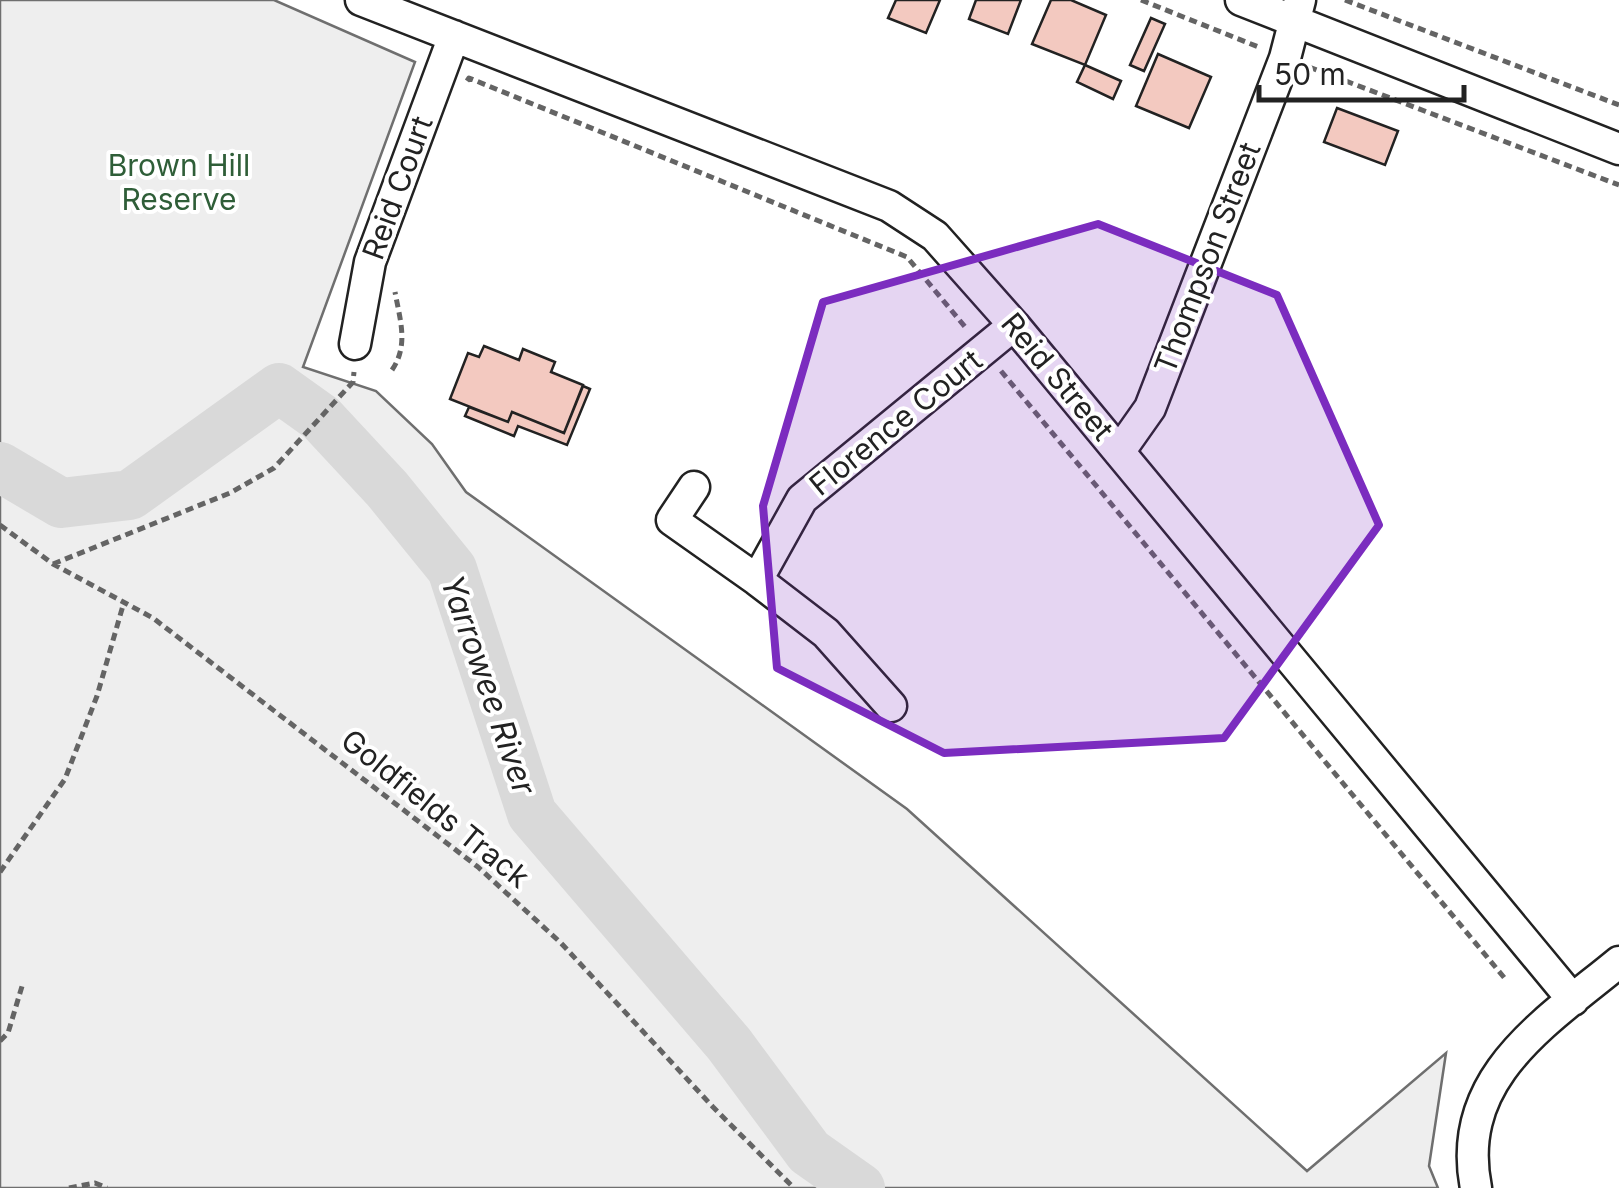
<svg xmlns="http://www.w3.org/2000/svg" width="1619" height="1188" font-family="Inter,sans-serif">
<rect width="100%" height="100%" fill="#fff"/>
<path fill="#eee" stroke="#6f6f6f" stroke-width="2.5" d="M0,0H274L415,62L303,367L376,391L432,444L466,492L907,809L1307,1171L1446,1053L1429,1166L1438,1188H0Z"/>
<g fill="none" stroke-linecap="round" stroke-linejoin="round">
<path stroke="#d9d9d9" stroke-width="50" d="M0,467L61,503L130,495L279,388L321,418L387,489L452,569L532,814L729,1044L809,1152L860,1188"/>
</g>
<path fill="#f3c9c0" stroke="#222" stroke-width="2.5" d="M896,0H940L926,33L888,18Z
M976,0H1021L1008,34L969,19Z
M1051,0H1071L1106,15L1085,65L1032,44Z
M1151,18L1165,24L1144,71L1130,65Z
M1158,54L1211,77L1189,128L1136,106Z
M1085,65L1121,81L1113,99L1077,82Z
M1337,108L1398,131L1385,165L1324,142Z
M484,346L519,360L523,349L555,362L551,372L583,385L564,433L512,412L508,422L450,399L468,353L479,357Z
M583,386L590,389L567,445L518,426L514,436L465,416L469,407L508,422L512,412L564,433Z"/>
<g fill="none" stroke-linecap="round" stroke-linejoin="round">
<defs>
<path id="minor" d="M361,0L889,206L935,236L1014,325L1573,1000
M1241,0L1619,149
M355,344L370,262L454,36
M1119,452L1150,408L1285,58L1300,0
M694,487L672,520L757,580
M891,706L826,633L757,580L802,499L1014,325
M1476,1188C1454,1078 1545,1023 1619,962"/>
</defs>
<use href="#minor" stroke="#222" stroke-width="35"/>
<path stroke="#646464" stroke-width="5" stroke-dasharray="8 5" stroke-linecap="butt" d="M1141,0L1261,48
M1345,0L1619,105
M1309,67L1619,185
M467,81L469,78L907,257L966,328
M392,370C409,345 400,320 395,292
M1001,371L1507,981
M0,525L53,564L153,618L478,867L561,943L713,1107L794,1188
M53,564L230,493L274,468L353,382L354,372
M0,872L65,779L97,696L124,602
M0,1041L8,1033L23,983
M69,1188L95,1183L107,1188"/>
<use href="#minor" stroke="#fff" stroke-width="30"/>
</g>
<path fill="#7b2cbf" fill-opacity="0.2" stroke="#7b2cbf" stroke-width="8" stroke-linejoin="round" d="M1098,224L1277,295L1379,525L1224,738L944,753L777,668L763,506L823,302Z"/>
<g text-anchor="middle" stroke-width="8" stroke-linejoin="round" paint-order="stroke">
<g font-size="30" fill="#2f5e38" stroke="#fff">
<text x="179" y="176">Brown Hill<tspan x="179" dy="34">Reserve</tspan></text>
</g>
<g font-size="30" fill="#222" stroke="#fff">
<text transform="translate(398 188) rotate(-70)" y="10">Reid Court</text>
<text transform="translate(1208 258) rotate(-69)" y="10">Thompson Street</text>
<text transform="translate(1057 377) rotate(50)" y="10">Reid Street</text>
<text transform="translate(896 423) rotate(-39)" y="10">Florence Court</text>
<text transform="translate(435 809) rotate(39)" y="10">Goldfields Track</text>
</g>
<g font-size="32" font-style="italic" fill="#222" stroke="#fff">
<text transform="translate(488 685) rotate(71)" y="11">Yarrowee River</text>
</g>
</g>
<path d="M1259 85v15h205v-15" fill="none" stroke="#222222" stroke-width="5"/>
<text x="1274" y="85" font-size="30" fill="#222222" stroke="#ffffff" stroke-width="8" paint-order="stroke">50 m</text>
</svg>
